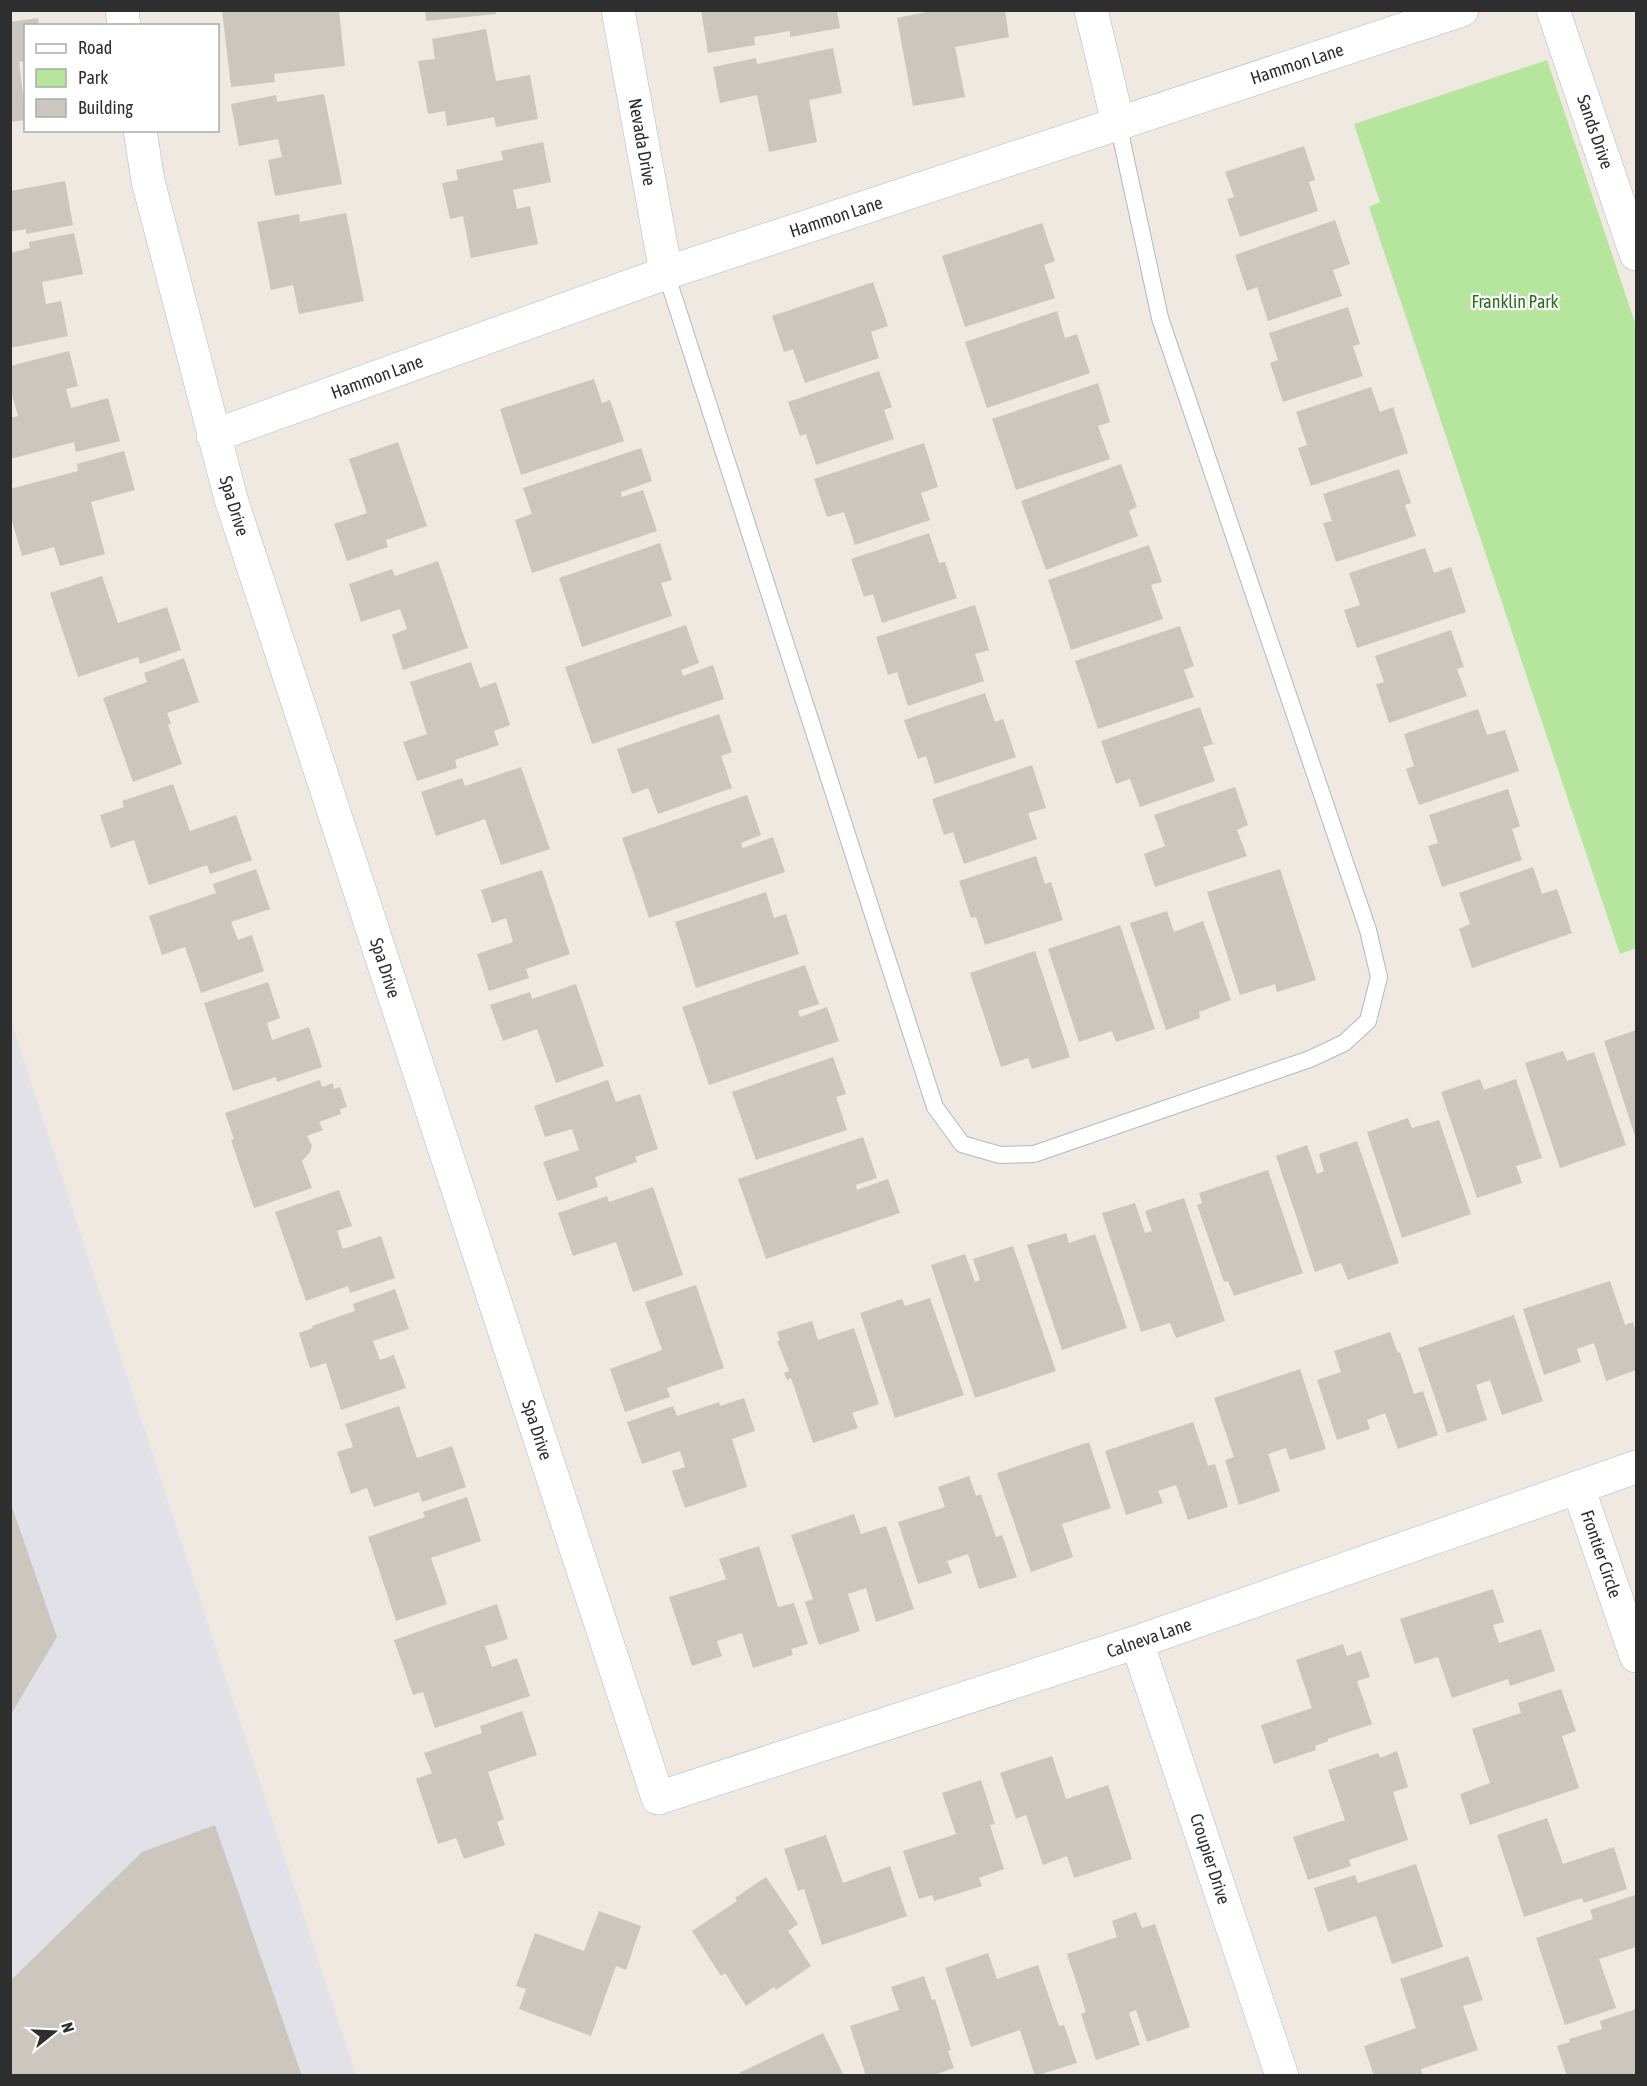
<svg xmlns="http://www.w3.org/2000/svg" width="1647" height="2086" font-family="'Asap Condensed',sans-serif">
<rect width="100%" height="100%" fill="#efe9e1"/>
<path fill="#e3e1e8" d="M10,1018L212,1636L356,2075H11Z"/>
<path fill="#b6e59e" d="M1547,60L1636,326V948L1620,954L1369,207L1380,202L1354,124Z"/>
<path fill="#cbc7bf" d="M222,10H339L345,66L274,74L275,82L231,87Z
M425,10H495L496,14L426,21Z
M701,10H837L840,28L790,37V31L754,37L755,45L708,53Z
M936,10H1005L1009,37L955,47L965,97L913,106L897,18Z
M38,18L39,26H26V61L19,62L26,120L10,122V22Z
M486,29L496,81L530,75L538,119L496,127L494,117L447,126L445,111L428,114L418,61L435,59L432,39Z
M833,48L842,93L809,100L817,142L769,152L757,95L720,103L713,67L756,58L757,64Z
M324,94L342,184L275,196L268,160L282,157L278,139L239,146L231,104L276,95L277,102Z
M543,142L551,182L513,190L517,209L530,206L538,244L471,258L463,216L450,219L442,183L458,180L456,170L503,160L501,151Z
M1304,146L1315,180L1309,182L1318,211L1240,237L1227,199L1234,197L1225,172Z
M65,181L73,225L26,234V229L10,232V191Z
M346,213L364,301L299,314L293,285L271,290L257,222L299,214L300,222Z
M1335,220L1350,264L1333,270L1342,296L1268,321L1257,287L1247,291L1235,255Z
M1042,223L1055,261L1044,265L1055,298L965,327L942,256Z
M74,233L83,274L42,282L46,304L61,301L68,336L10,348V253L30,248L29,242Z
M873,282L888,326L871,332L879,358L805,383L793,349L784,352L772,316Z
M1348,307L1360,344L1353,346L1363,376L1283,402L1270,363L1278,360L1269,333Z
M1057,311L1065,338L1077,334L1090,373L987,408L965,342Z
M69,351L78,386L66,389L71,408L108,398L120,441L76,452L74,442L10,459V418L18,416L10,388V366Z
M879,371L892,407L884,410L894,439L816,465L806,434L800,436L788,402Z
M594,379L602,403L610,400L624,441L521,475L500,409Z
M1098,383L1110,422L1098,426L1110,459L1016,490L992,419Z
M1371,387L1380,412L1393,407L1408,453L1311,486L1298,448L1307,445L1296,412Z
M398,442L427,526L386,540L388,547L347,561L334,524L367,513L349,459Z
M924,443L938,487L921,493L930,520L855,545L844,512L827,517L814,479Z
M641,448L652,481L621,492L622,497L643,490L657,531L532,573L515,520L532,514L523,488Z
M124,451L135,490L91,502L105,554L60,566L54,547L22,556L10,514V489L78,471L77,464Z
M1121,464L1137,507L1129,511L1138,536L1046,570L1021,501Z
M1399,469L1411,503L1405,505L1416,536L1336,562L1323,523L1332,521L1323,494Z
M929,533L939,563L945,562L957,598L882,623L873,594L864,597L851,559Z
M660,543L672,580L661,583L672,616L582,647L559,578Z
M1149,545L1162,582L1151,585L1163,619L1071,650L1048,580Z
M1425,548L1434,573L1451,567L1466,612L1357,648L1344,610L1360,605L1349,573Z
M438,561L468,648L403,670L392,635L407,629L400,609L361,622L349,584L392,569L395,576Z
M102,576L118,623L167,607L181,650L140,664L138,657L78,677L50,593Z
M975,605L989,650L975,654L984,681L908,706L897,672L888,675L876,637Z
M686,625L699,663L681,670L683,676L713,665L724,699L592,744L565,667Z
M1180,626L1194,666L1184,670L1194,697L1098,729L1075,661Z
M1451,630L1464,667L1457,669L1467,696L1389,723L1376,684L1384,682L1375,656Z
M184,658L199,702L167,713L171,723L168,725L182,764L133,782L103,698L147,682L144,673Z
M471,662L480,688L496,682L510,725L494,731L499,745L455,760L457,768L417,781L403,742L427,734L410,682Z
M985,693L995,722L1003,719L1016,757L935,784L926,756L918,759L904,720Z
M1200,707L1213,744L1203,747L1215,781L1140,807L1130,779L1116,784L1101,741Z
M1478,709L1487,735L1505,730L1519,771L1419,805L1406,769L1414,766L1404,734Z
M719,714L732,752L721,756L732,788L658,814L648,788L632,794L617,749Z
M1032,765L1046,808L1028,813L1037,839L964,864L953,832L944,835L932,799Z
M521,767L550,849L501,865L485,819L436,836L421,792L462,778L465,786Z
M173,784L190,831L236,815L252,860L210,874L207,865L149,885L134,840L111,848L100,815L124,807L122,801Z
M1235,787L1248,825L1237,830L1247,856L1155,887L1144,854L1165,846L1154,815Z
M1508,789L1520,826L1512,829L1522,860L1442,887L1428,846L1438,843L1429,815Z
M747,795L761,835L741,843L743,848L773,837L785,872L649,918L622,838Z
M1036,856L1045,884L1051,882L1063,920L985,945L976,917L971,918L959,881Z
M1533,867L1542,894L1557,889L1572,933L1472,968L1459,929L1470,924L1459,893Z
M256,869L270,909L231,922L238,940L252,935L264,971L201,993L185,947L162,955L149,916L216,893L213,884Z
M1280,869L1316,980L1277,992L1275,984L1240,995L1207,892Z
M542,870L570,954L526,969L529,978L489,991L477,954L513,942L506,918L492,923L481,890Z
M766,892L774,918L786,914L799,954L696,988L675,922Z
M1167,911L1174,932L1203,921L1231,1000L1199,1012L1200,1018L1166,1030L1130,923Z
M1120,925L1155,1029L1116,1042L1112,1031L1079,1042L1048,949Z
M1035,951L1070,1057L1032,1069L1028,1058L1001,1067L970,973Z
M805,965L819,1004L798,1011L800,1017L827,1007L839,1041L709,1085L682,1007Z
M268,982L280,1018L267,1023L272,1040L309,1027L322,1067L277,1082L276,1077L233,1091L204,1003Z
M576,984L604,1066L556,1083L537,1029L503,1041L490,1005L530,992L532,999Z
M1636,1030V1139L1604,1041Z
M1563,1051L1567,1061L1594,1052L1626,1145L1560,1168L1525,1063Z
M833,1057L846,1094L836,1097L847,1130L756,1160L732,1092Z
M1480,1079L1484,1090L1516,1079L1542,1158L1516,1166L1522,1183L1477,1198L1441,1092Z
M320,1080L322,1087L333,1083L334,1089L340,1087L347,1107L340,1109L341,1114L319,1122L323,1130L307,1136L312,1146L310,1152L302,1161L312,1188L254,1208L231,1140L234,1139L225,1113Z
M608,1080L616,1102L640,1094L658,1149L635,1157L637,1162L595,1177L598,1187L557,1201L543,1162L579,1150L572,1129L545,1137L534,1106Z
M1408,1118L1412,1128L1439,1120L1471,1214L1402,1238L1367,1132Z
M863,1137L877,1178L856,1185L857,1190L888,1179L900,1213L766,1259L738,1179Z
M1357,1141L1399,1263L1348,1280L1341,1263L1315,1272L1276,1156L1307,1145L1317,1174L1324,1171L1319,1154Z
M1268,1170L1303,1273L1234,1296L1228,1281L1224,1282L1197,1205L1202,1203L1199,1193Z
M653,1187L683,1275L633,1292L616,1242L573,1256L558,1213L607,1196L609,1202Z
M339,1190L352,1226L337,1231L343,1249L381,1236L395,1278L350,1293L348,1286L306,1301L275,1212Z
M1184,1198L1225,1321L1176,1338L1170,1323L1141,1332L1102,1213L1135,1203L1145,1233L1152,1231L1145,1211Z
M1066,1233L1069,1243L1095,1234L1127,1328L1062,1350L1027,1245Z
M1013,1246L1056,1371L975,1398L931,1265L965,1254L975,1282L980,1280L973,1259Z
M1610,1281L1625,1325L1633,1322L1636,1333V1370L1606,1381L1594,1343L1577,1349L1581,1362L1544,1375L1523,1309Z
M696,1285L724,1368L667,1388L670,1397L625,1412L610,1369L662,1350L645,1302Z
M395,1289L409,1329L373,1341L380,1360L394,1355L406,1388L341,1410L326,1363L310,1368L299,1333L313,1328L312,1326L355,1311L353,1304Z
M930,1298L964,1395L895,1418L860,1313L902,1299L905,1306Z
M1514,1315L1543,1401L1502,1415L1490,1380L1476,1385L1487,1420L1447,1433L1418,1348Z
M812,1321L818,1340L854,1328L879,1404L852,1413L858,1428L813,1443L791,1378L787,1380L784,1373L789,1371L777,1341L780,1340L777,1332Z
M1390,1332L1398,1353L1400,1352L1414,1394L1423,1391L1438,1435L1398,1449L1385,1413L1367,1420L1370,1429L1337,1440L1317,1380L1341,1372L1334,1351Z
M1300,1369L1326,1449L1290,1460L1286,1448L1268,1454L1280,1491L1239,1505L1225,1460L1234,1457L1214,1398Z
M744,1398L755,1431L732,1439L747,1487L685,1508L672,1471L685,1467L680,1451L642,1464L627,1422L673,1406L677,1416L719,1402L720,1406Z
M399,1406L417,1458L452,1446L466,1487L422,1502L419,1492L374,1507L367,1488L351,1494L337,1452L353,1447L345,1424Z
M1193,1422L1208,1466L1215,1464L1228,1507L1188,1520L1176,1485L1158,1491L1163,1503L1126,1515L1105,1451Z
M1089,1442L1111,1508L1062,1524L1073,1557L1031,1572L997,1473Z
M969,1476L976,1496L981,1494L996,1537L1002,1535L1017,1577L979,1589L968,1554L947,1561L952,1573L918,1584L898,1522L945,1507L938,1487Z
M467,1497L481,1541L431,1558L447,1604L396,1621L368,1537L425,1517L423,1512Z
M10,1501L57,1637L10,1716Z
M854,1514L861,1534L886,1526L914,1609L876,1622L866,1588L848,1594L860,1631L819,1645L805,1602L813,1599L791,1535Z
M759,1546L778,1607L794,1603L808,1644L791,1649L793,1655L753,1668L742,1633L717,1641L722,1656L692,1666L669,1597L726,1579L719,1559Z
M1493,1589L1504,1622L1493,1625L1499,1643L1541,1629L1555,1671L1510,1686L1508,1679L1452,1698L1438,1657L1415,1664L1400,1619Z
M497,1604L508,1639L485,1646L492,1667L517,1658L530,1696L435,1728L423,1692L413,1695L394,1640Z
M1343,1644L1347,1656L1361,1651L1370,1677L1357,1681L1372,1724L1328,1739V1741L1315,1746L1316,1750L1274,1764L1261,1725L1312,1708L1296,1660Z
M1561,1689L1576,1731L1562,1736L1579,1788L1470,1825L1460,1794L1490,1783L1472,1729L1521,1713L1518,1703Z
M522,1711L537,1755L488,1772L504,1819L497,1822L505,1845L464,1859L456,1838L438,1844L416,1779L432,1773L424,1753L482,1733L480,1726Z
M1397,1751L1408,1787L1393,1792L1408,1840L1349,1860L1351,1866L1308,1880L1293,1837L1345,1820L1328,1770L1378,1753L1380,1758Z
M1052,1756L1066,1799L1108,1785L1132,1859L1074,1878L1067,1856L1043,1865L1026,1815L1016,1819L1000,1773Z
M981,1780L995,1824L990,1825L1004,1869L979,1878L982,1886L934,1901L932,1895L919,1899L903,1851L956,1834L942,1793Z
M1547,1818L1563,1864L1614,1847L1627,1889L1584,1903L1582,1898L1524,1917L1497,1835Z
M215,1825L302,2076H10V1981L142,1852Z
M826,1835L843,1883L890,1866L907,1916L822,1945L804,1889L798,1891L784,1849Z
M1416,1864L1443,1947L1392,1964L1376,1916L1328,1932L1314,1888L1355,1875L1358,1883Z
M766,1877L798,1924L788,1931L811,1966L776,1990L774,1987L746,2006L725,1973L721,1976L692,1931L737,1901L735,1898Z
M1635,1895L1636,1947L1599,1959L1616,2008L1565,2025L1536,1938L1593,1919L1590,1910Z
M599,1911L641,1926L626,1970L616,1966L591,2036L519,2009L526,1989L516,1986L535,1933L584,1951Z
M1136,1912L1142,1928L1155,1924L1190,2027L1147,2042L1136,2010L1129,2013L1140,2045L1096,2060L1081,2014L1086,2012L1067,1954L1117,1937L1112,1921Z
M988,1953L997,1979L1038,1965L1059,2026L1064,2025L1077,2063L1035,2076L1020,2030L971,2047L945,1968Z
M1468,1956L1483,2000L1463,2006L1478,2050L1421,2069L1422,2074L1417,2076H1374L1364,2046L1416,2028L1400,1979Z
M924,1976L932,2000L935,1999L951,2050L948,2051L954,2068L931,2076H866L850,2026L899,2010L891,1987Z
M1636,2009V2076H1567L1557,2046L1570,2042L1569,2039L1602,2029L1600,2021Z
M823,2033L844,2076H740L739,2073Z"/>
<g fill="none" stroke-linecap="round" stroke-linejoin="round">
<defs>
<path id="service" d="M666,273L935,1107L962,1144L1000,1155L1034,1154L1310,1059L1344,1043L1368,1021L1379,977L1368,930L1160,318L1118,123"/>
<path id="minor" d="M122,10L124,26
M618,10L666,273
M1091,10L1118,123
M1553,10L1636,254
M140,130L148,181L231,499L658,1798L1137,1642L1636,1467
M213,436L666,273L1462,10
M1578,1487L1636,1656
M1137,1642L1282,2076"/>
</defs>
<use href="#service" stroke="#b4b7c1" stroke-width="18"/>
<use href="#minor" stroke="#b4b7c1" stroke-width="34"/>
<use href="#service" stroke="#fff" stroke-width="16"/>
<use href="#minor" stroke="#fff" stroke-width="33"/>
</g>
<g text-anchor="middle" stroke-width="4.5" stroke-linejoin="round" paint-order="stroke">
<g font-size="18" fill="#2e2e2e" stroke="#fff">
<text transform="translate(1297 64) rotate(-18)" y="6">Hammon Lane</text>
<text transform="translate(1595 132) rotate(71)" y="6">Sands Drive</text>
<text transform="translate(642 142) rotate(80)" y="6">Nevada Drive</text>
<text transform="translate(836 217) rotate(-18)" y="6">Hammon Lane</text>
<text transform="translate(377 377) rotate(-20)" y="6">Hammon Lane</text>
<text transform="translate(234 506) rotate(73)" y="6">Spa Drive</text>
<text transform="translate(385 968) rotate(72)" y="6">Spa Drive</text>
<text transform="translate(537 1430) rotate(72)" y="6">Spa Drive</text>
<text transform="translate(1601 1554) rotate(71)" y="6">Frontier Circle</text>
<text transform="translate(1149 1638) rotate(-19)" y="6">Calneva Lane</text>
<text transform="translate(1210 1859) rotate(72)" y="6">Croupier Drive</text>
</g>
<g font-size="18" fill="#2c6e1b" stroke="#fff">
<text x="1515" y="308">Franklin Park</text>
</g>
</g>
<rect width="1647" height="2086" fill="none" stroke="#2e2e2e" stroke-width="24"/>
<rect x="24" y="24" width="195" height="108" fill="#ffffff" stroke="#ababab" stroke-width="1.5"/>
<rect x="36" y="44" width="30" height="9" fill="#ffffff" stroke="#ababab" stroke-width="1.5"/>
<text x="78" y="54" font-size="18" fill="#2e2e2e">Road</text>
<rect x="36" y="69" width="30" height="18" fill="#b6e59e" stroke="#ababab" stroke-width="1.5"/>
<text x="78" y="84" font-size="18" fill="#2e2e2e">Park</text>
<rect x="36" y="99" width="30" height="18" fill="#cbc7bf" stroke="#ababab" stroke-width="1.5"/>
<text x="78" y="114" font-size="18" fill="#2e2e2e">Building</text>
<g transform="translate(54 2032) rotate(72)" stroke="#ffffff" stroke-width="4.5" paint-order="stroke">
<path d="M0-4.5L10 22L0 15L-10 22Z" fill="#2e2e2e"/>
<text y="-9" font-size="16" font-weight="bold" text-anchor="middle" fill="#2e2e2e">N</text>
</g>
</svg>
